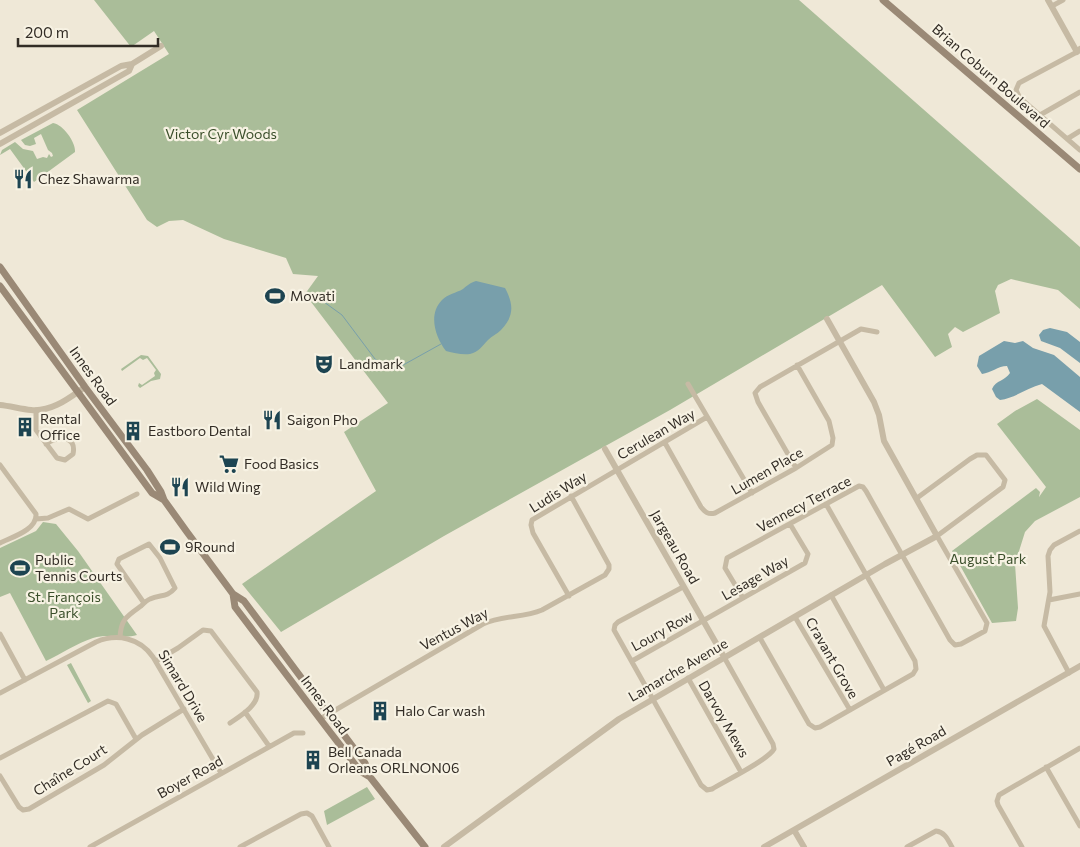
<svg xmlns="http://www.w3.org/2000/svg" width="1080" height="847" font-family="Commissioner,sans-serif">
<rect width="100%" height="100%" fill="#efe8d7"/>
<path fill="#aabd99" d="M94,0H799L1080,247V309L1058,290L1011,279L998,285L995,291L1000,313L963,332L955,327L948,334L952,347L935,357L882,285L670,410L444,536L281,632L242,584L376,491L344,432L388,403L305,294L318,276L293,274L286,258L224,239L183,220L169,221L157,227L147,220L77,110L169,54L154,31L131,47Z
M53,123C64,125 76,143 75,152L34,182L10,149L0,155L2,150L15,142L23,149L33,151L37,159L43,157L47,158L49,154L51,157L53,156L52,153L48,150L41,134L34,138L36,144L30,146L25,145L21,140Z
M141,355L148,356L161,374L160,379L151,381L140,388L138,386L139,383L142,385L155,376L154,373L156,370L147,358L143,360L140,358L122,371L121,369Z
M1037,399L1080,430V497L1035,521L1025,532L1015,564L1018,608L1016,621L992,623L952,551L1036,488L1040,492L1039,497L1046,487L997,424L1015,411Z
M43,522L56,524L78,551L137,635C123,639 108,633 93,638C77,643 61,654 46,661L10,593L0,597V548L36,531Z
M71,663L91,701L88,703L67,665Z
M367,787L375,799L327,825L324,811Z"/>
<path fill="#789fab" d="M476,281L505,288C514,305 514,316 501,330C497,334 492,336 488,340C482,346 479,352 470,354C462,355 454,353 446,351C435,337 428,314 442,300C448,294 456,293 463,289C468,285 470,283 476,281Z
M1050,328L1067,332L1080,342V363L1060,348L1041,341L1039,335L1043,330Z
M1004,341L1015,343L1023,341L1033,348L1054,355L1080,377V412L1042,384C1027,388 1015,398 1000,400L996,397L992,389C996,380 1005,381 1010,373L1007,366C998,366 991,373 982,374L977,366L979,356Z"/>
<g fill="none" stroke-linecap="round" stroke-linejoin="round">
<path stroke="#789fab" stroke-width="1" d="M324,302L342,315L375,359L385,367L396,369L441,344"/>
<path stroke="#c6baa4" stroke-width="5" d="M1052,6L1063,0
M1077,52L1019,83L1016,90L1020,98L1080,150
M1040,115L1080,92
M1067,139L1080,131
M688,384L752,493
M36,410V430L57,458L65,460L73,454C77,435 58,436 46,444
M665,443L701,507C705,512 708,515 715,513L796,468L832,445L833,438L829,421L797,365
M0,465L36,514C37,530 12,537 0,543
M796,468L758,402L755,393L760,387L861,329L877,332
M36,519L48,518L69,509L88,519L137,494
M683,587L618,622L615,625L614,630L701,785L707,790L712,789C725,781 768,760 774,749L773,744L724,657
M831,595L884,690
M569,596L533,533L531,525L532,520L707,417
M743,598L725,568L727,558L859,486L863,487L866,491L950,640L955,645L961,644L985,631L987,623L937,536L1003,487L1005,480L986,455H977L970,459L917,498
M1049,600L1080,594
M795,617L850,710
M0,634L25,680
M120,637C121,619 127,616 141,606C144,603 147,600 150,599C160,594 167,598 175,588L160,558L149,544L119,559L117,564L144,603
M760,638L809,724L815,728L820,727L913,674L916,669L915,661L826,504
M156,661L178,648L203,630L211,631L257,692C259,705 240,716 230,723
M632,661L805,563L808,554L790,524
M1069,673L1044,626L1050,592L1048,556L1050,550L1054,545L1080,531
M688,678L741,772
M0,693L96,642C117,633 140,638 153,657L221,773
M245,712L269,746
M320,719L483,624C502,615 523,618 542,610L605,575L609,569V565L571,496
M0,758L108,701L116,704L136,739
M1046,767L1080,826
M0,776L19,807L23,810L29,809L104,765L142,735L184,709
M90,847L294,733H303
M240,847L301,814L307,813L312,816L329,847
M907,847L936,831C945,832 948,840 952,847
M1022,847L998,805L997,801L999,795L1080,748"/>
<path stroke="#c6baa4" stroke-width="6" d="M1048,0L1077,52L1080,49
M0,133L121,66L132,64L161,46
M0,144L129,71L132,64
M0,405C10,406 21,409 31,410C52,412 69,398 85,387
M605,449L724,657
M794,830L804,847
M444,847L619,719L885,564L937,536L884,441L879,415L874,402L827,319
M764,847L1080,666"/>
<path stroke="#9a8976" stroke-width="7" d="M883,0L1080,169
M0,267L85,387L147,470L161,492L164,500L187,532L233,594L244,601L365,763L370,777
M0,286L152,493L164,500
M233,594L235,607L330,732L360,771L370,777L425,847"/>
</g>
<defs>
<symbol id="restaurant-bare" viewBox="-9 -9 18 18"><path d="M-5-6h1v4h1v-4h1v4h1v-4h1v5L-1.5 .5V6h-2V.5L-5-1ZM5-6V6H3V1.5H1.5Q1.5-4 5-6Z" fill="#1d4451" stroke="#f7f2e3" stroke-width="2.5" paint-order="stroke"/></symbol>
<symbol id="stadium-bare" viewBox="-9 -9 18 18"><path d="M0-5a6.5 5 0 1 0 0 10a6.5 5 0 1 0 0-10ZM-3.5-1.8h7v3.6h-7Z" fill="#1d4451" stroke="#f7f2e3" stroke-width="2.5" paint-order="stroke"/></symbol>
<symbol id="theatre-bare" viewBox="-9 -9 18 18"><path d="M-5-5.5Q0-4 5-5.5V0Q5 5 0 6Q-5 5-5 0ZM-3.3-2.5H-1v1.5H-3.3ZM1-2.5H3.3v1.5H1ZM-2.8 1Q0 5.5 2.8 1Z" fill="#1d4451" stroke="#f7f2e3" stroke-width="2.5" paint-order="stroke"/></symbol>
<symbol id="building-bare" viewBox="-9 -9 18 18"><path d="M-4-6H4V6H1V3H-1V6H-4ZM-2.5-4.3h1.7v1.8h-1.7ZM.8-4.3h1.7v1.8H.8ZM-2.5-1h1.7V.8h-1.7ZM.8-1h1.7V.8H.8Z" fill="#1d4451" stroke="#f7f2e3" stroke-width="2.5" paint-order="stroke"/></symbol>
<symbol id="supermarket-bare" viewBox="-9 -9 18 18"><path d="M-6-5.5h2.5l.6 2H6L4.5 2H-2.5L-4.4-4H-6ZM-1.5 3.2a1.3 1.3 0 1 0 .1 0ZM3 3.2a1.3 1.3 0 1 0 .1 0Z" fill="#1d4451" stroke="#f7f2e3" stroke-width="2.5" paint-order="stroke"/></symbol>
</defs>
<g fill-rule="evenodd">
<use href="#restaurant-bare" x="9" y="165" width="28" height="28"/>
<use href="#stadium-bare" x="261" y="282" width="28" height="28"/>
<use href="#theatre-bare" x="310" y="350" width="28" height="28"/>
<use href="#restaurant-bare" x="258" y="406" width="28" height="28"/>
<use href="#building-bare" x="11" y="413" width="28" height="28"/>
<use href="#building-bare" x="119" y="417" width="28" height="28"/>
<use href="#supermarket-bare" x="215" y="450" width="28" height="28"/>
<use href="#restaurant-bare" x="166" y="473" width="28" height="28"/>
<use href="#stadium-bare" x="156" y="533" width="28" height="28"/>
<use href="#stadium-bare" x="6" y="554" width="28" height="28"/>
<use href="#building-bare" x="366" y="697" width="28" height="28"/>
<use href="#building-bare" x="299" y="746" width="28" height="28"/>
</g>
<g text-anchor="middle" stroke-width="4.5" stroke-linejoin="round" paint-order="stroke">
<g font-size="14" fill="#322c25" stroke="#f7f2e3">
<text transform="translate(991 76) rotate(41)" y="5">Brian Coburn Boulevard</text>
<text transform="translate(93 376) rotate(54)" y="5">Innes Road</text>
<text transform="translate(656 434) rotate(-30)" y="5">Cerulean Way</text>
<text transform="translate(767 471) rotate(-30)" y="5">Lumen Place</text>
<text transform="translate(558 492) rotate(-32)" y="5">Ludis Way</text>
<text transform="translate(804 504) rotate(-28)" y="5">Vennecy Terrace</text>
<text transform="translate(675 547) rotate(60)" y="5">Jargeau Road</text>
<text transform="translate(755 578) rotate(-30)" y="5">Lesage Way</text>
<text transform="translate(454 629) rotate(-28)" y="5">Ventus Way</text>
<text transform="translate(662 631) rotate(-29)" y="5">Loury Row</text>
<text transform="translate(832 658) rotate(60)" y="5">Cravant Grove</text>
<text transform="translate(678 670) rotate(-30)" y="5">Lamarche Avenue</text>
<text transform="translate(183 686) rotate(59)" y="5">Simard Drive</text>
<text transform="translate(325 705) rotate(53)" y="5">Innes Road</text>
<text transform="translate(724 719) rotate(60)" y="5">Darvoy Mews</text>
<text transform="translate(916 746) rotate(-30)" y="5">Pagé Road</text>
<text transform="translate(70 770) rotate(-32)" y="5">Chaîne Court</text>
<text transform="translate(190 777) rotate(-29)" y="5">Boyer Road</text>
</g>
<g font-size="14" fill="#3b4f2b" stroke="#f7f2e3">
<text x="221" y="139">Victor Cyr Woods</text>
<text x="988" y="564">August Park</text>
<text x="64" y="602">St. François<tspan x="64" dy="16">Park</tspan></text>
</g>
<g font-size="14" fill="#322c25" stroke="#f7f2e3" text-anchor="start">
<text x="38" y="184">Chez Shawarma</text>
<text x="290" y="301">Movati</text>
<text x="339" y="369">Landmark</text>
<text x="40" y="424">Rental<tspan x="40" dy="16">Office</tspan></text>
<text x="287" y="425">Saigon Pho</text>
<text x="148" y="436">Eastboro Dental</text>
<text x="244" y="469">Food Basics</text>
<text x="195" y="492">Wild Wing</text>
<text x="185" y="552">9Round</text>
<text x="35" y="565">Public<tspan x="35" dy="16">Tennis Courts</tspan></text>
<text x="395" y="716">Halo Car wash</text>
<text x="328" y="757">Bell Canada<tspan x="328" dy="16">Orleans ORLNON06</tspan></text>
</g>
</g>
<path d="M18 38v8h140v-8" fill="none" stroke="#322c25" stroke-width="2.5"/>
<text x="25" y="38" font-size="15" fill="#322c25" stroke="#f7f2e3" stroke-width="4" paint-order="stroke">200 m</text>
</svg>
